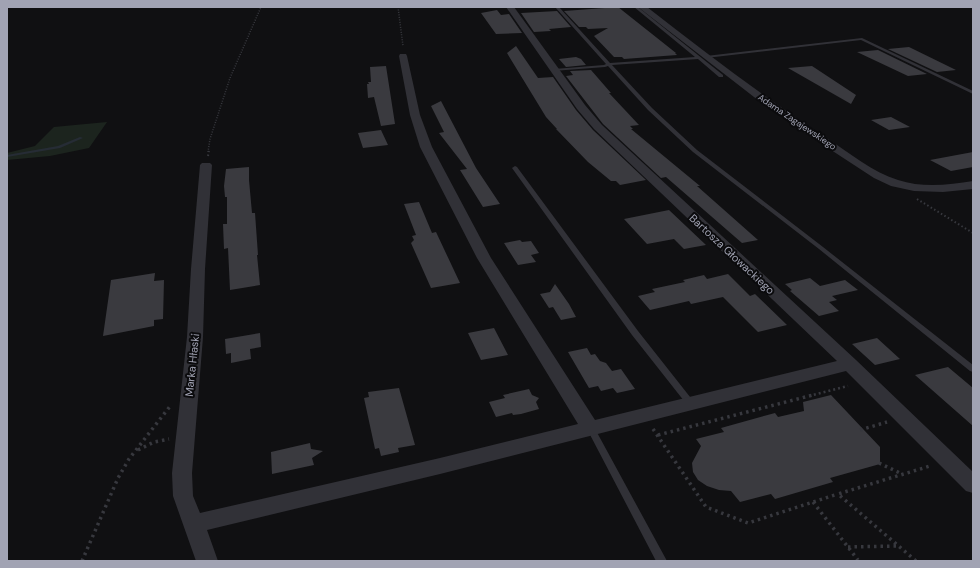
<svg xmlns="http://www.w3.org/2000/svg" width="980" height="568" font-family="'DM Sans',sans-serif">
<rect width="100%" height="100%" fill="#101012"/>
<path fill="#1c241e" d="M107,122L89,148L50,156L7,160V153L35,146L54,127Z"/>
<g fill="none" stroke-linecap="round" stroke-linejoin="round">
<path fill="#262c35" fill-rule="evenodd" d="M80,137L83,138L60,148L7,157V155L58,146Z"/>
</g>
<path fill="#3a3a3f" d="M618,7L676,53H675L677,55L624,59L622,57H614L594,36L608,28L588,29L586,27H579L564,11Z
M497,10L501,15L509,14L522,33L496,34L481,13Z
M557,11L571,27L549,29L551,31L534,32L521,13Z
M516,46L538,78L553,77L576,110L593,130L646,180L620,185L616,181H611L588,162L556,129H557L546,117L507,53Z
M909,47L956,70L937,72L888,49Z
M878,50L927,74L908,76L857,52Z
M576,57L581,59L586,65L566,67L559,59Z
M386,66L395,124L381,126L374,97L368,98L367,84H369L368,82H371L370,67Z
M812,66L856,95L851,104L788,68Z
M591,70L611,93H609L639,125L630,126L633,129H631L700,186H697L758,240L742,243L666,177L661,178L603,124L566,76L573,75L570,71Z
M441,101L476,168L500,204L483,207L460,170L467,169L439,133L444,132L431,106Z
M891,117L910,127L889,130L871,120Z
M381,130L388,145L363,148L358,133Z
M973,152V167L951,171L930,160Z
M249,167V180L252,213H255L258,255H257L260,285L230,290L228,248L224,249L223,224H227V197H225L224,186L226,169Z
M419,202L432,233L436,232L460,283L431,288L411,243L414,240L412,236L416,235L404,204Z
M669,210L706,245L684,249L674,239L647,244L624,219Z
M520,240L522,242L531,241L539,253L531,255L536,262L518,265L504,243Z
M155,273L154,281L164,280L163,319L154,320V326L103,336L111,280Z
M728,274L750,296L755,294L787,325L758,332L723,297L691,304L689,301L650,310L638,296L655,292L652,289L685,282L683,280L704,275L707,279Z
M810,278L820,286L845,280L858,290L832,296L837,300L829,302L839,311L819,316L790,291L792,290L785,284Z
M555,284L569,304L576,317L561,320L553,307L549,308L540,294L550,292Z
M494,328L508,355L481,360L468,333Z
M260,333L261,347L250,349L251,359L231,363V353L226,354L225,339Z
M877,338L900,359L875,365L852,344Z
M587,348L591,355L595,354L600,361L606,363L612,371L621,369L635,389L617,393L613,388L601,391L598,386L589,388L568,352Z
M948,367L973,388V426L915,375Z
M399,388L415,445L398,448L399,452L381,456L379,448L375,449L364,398L369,397L368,392Z
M529,389L532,395L539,398L536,402L539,409L521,414L513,415L512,413L496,417L489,402L505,398L503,395Z
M831,395L880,447V464L830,478L833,482L775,499L771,494L740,502L731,491L719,490L707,486L698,480L693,472L692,463L701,446L696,439L724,432L721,428L775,413L778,417L804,411L803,402Z
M310,443L311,449L323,451L312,458L314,465L272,474L271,452Z"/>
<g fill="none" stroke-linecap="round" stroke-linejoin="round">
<path stroke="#37383e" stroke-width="1.5" stroke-dasharray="1 1.5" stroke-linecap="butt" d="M398,7L403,46
M208,152L210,139L230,78L261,7"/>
<path stroke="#37383e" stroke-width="2" stroke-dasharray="1.5 2.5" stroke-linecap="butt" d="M208,156L209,151
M917,199L973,233"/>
<path stroke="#37383e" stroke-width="2.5" stroke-dasharray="2 3" stroke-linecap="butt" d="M809,396L848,386"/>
<path stroke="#37383e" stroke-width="3.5" stroke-dasharray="2.5 4" stroke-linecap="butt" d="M653,429L706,507L748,523L838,494
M860,430L887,422
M658,435L813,395
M138,450L154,442L169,439
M879,463L902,474
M813,502L858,560
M848,547L899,546
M82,561L118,478L129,459L171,405
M916,561L838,494L930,466"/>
<path fill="#313137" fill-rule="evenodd" d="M555,7H559L610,63L695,57L634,7H638L723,75V77H719L698,59L612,65L652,108L697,150L823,247L973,365V372L970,371L819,249L693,152L648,110L608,66L605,67L553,71L552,70L554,69L604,65L606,64Z
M862,38L973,91V94L861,40L706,58L704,57L706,56Z
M515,166L517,167L638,331L694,402L695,404L694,406L691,407L688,406L632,335L512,168Z
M591,426L594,427L667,561H656L587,429L588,427Z"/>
<path fill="#313137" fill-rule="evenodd" d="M506,7H514L585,105L602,125L856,360L973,472V493L966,491L846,371L440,474L207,530L218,561H196L173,496L172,473L187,337L191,269L200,165L202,163H210L212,165L205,269L203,337L192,473L193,496L200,513L440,458L578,424L477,258L420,147L410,115L399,56L400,54H406L407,56L420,115L432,147L491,258L595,420L837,361L594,129L577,109Z
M638,7H647C706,53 765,98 828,139C850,153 872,172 898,180C922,188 949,185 973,181V189L943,192L914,191L891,186L874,178L802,131L754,97Z"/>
</g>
<g text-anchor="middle" stroke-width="4" stroke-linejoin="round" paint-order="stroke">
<g font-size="9" fill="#a1a3b3" stroke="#0b0b0d">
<text transform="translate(797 122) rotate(34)" y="3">Adama Zagajewskiego</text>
</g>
<g font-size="11" fill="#a1a3b3" stroke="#0b0b0d">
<text transform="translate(732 254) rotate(43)" y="4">Bartosza Głowackiego</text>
<text transform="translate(192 365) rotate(-84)" y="4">Marka Hłaski</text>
</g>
</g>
<rect width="980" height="568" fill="none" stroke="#a1a3b3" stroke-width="16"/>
</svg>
